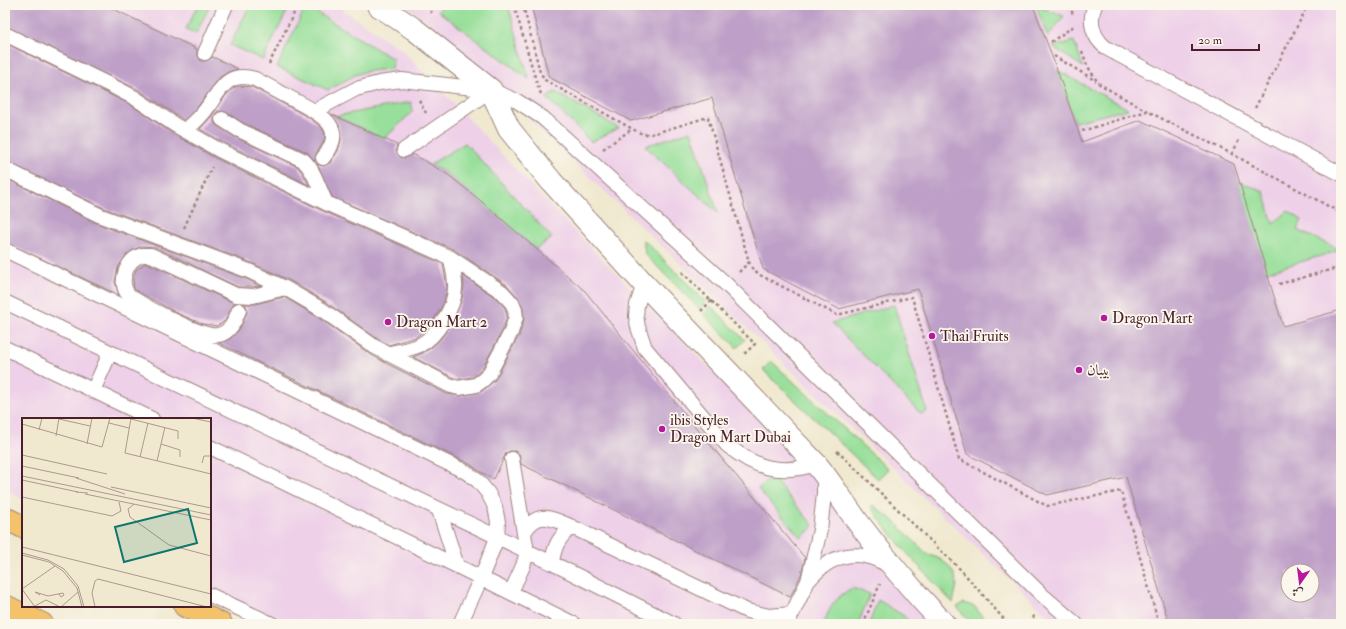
<svg xmlns="http://www.w3.org/2000/svg" width="1346" height="629" font-family="'IM FELL Double Pica',Amiri,serif">
<rect width="100%" height="100%" fill="#fbf7ec"/>
<filter id="ink" filterUnits="userSpaceOnUse"><feTurbulence type="fractalNoise" baseFrequency=".025" numOctaves="2"/><feDisplacementMap in="SourceGraphic" scale="8" xChannelSelector="R" yChannelSelector="G"/><feConvolveMatrix kernelMatrix="1 2 1 2 8 2 1 2 1" color-interpolation-filters="sRGB"/></filter>
<filter id="wash" filterUnits="userSpaceOnUse"><feTurbulence type="fractalNoise" baseFrequency=".012" numOctaves="4" result="noise"/><feDisplacementMap in="SourceGraphic" scale="16" xChannelSelector="R" yChannelSelector="G"/><feGaussianBlur stdDeviation="0.9" result="paint"/><feColorMatrix in="noise" values="0 0 0 0 0 0 0 0 0 0 0 0 0 0 0 0 0 1.4 0 .05"/><feComposite in="paint" operator="in"/></filter>
<g filter="url(#wash)">
<rect width="100%" height="100%" fill="#f0e9d0"/>
<path fill="#eed0e8" fill-rule="evenodd" d="M5,5H336L402,50L480,131L550,206L962,624H281L210,590V419H23V499L5,490Z
M405,5H1341V624H1056L428,22ZM1288,571H1312V595H1288Z"/>
<path fill="#97df9a" stroke="#707f62" d="M198,5H210L196,34L186,29Z
M250,5H290L263,60L230,45Z
M443,5H508L529,79L438,11Z
M306,6L393,59L392,69L367,71L355,75L328,90L277,67Z
M1036,6L1064,16L1048,37Z
M1074,41L1083,67L1053,47Z
M1057,70L1128,109L1075,122Z
M555,92L619,128L591,142L547,98Z
M411,102L413,111L384,139L336,116Z
M691,131L718,213L645,146Z
M465,143L552,238L536,249L447,174L431,164Z
M1238,181L1264,192L1273,224L1288,211L1302,220L1297,230L1341,250L1266,272Z
M643,239L706,302L699,309L645,254Z
M894,305L927,411L921,414L832,323Z
M711,306L745,340L737,348L703,314Z
M771,361L888,469L878,479L763,370Z
M772,477L814,526L801,538L758,489Z
M873,505L894,521L926,553L940,559L948,565L954,574L957,584L953,603C924,572 895,542 871,507Z
M852,588L870,594L858,624H824C829,607 836,597 852,588Z
M878,600L904,616L912,624H869Z
M964,603L975,607L988,624H972L957,607Z"/>
<g id="blocks">
<path fill="#be9fc7" fill-rule="evenodd" d="M5,5H105L197,49V54L201,61H206L213,57L238,69L228,72L220,77L196,109L184,120L139,90L5,26Z
M531,5H1033L1057,70L1082,142L1140,120L1234,164L1283,326L1341,310V624H1169L1126,477L1047,495L967,454L918,289L839,309L763,269L712,98L631,121L549,77ZM1288,571H1312V595H1288Z
M5,43L131,105L170,132L215,158L323,211L443,264L447,288L444,302L436,316L426,329L416,337L389,345L379,340L326,302L289,280L252,263L104,208L5,161Z
M239,86L252,87L308,117L321,127L324,132L325,137L323,143L316,154L315,161L307,152L243,123L226,112L218,111L215,114L214,118V122L217,126L234,137L298,167L303,174L309,185L223,142L200,129L211,117L227,94L235,87Z
M331,114L397,145L396,151L400,157L405,158L413,154L447,174L475,196L585,291L683,412L805,558L801,575L790,597L521,464L519,454L515,451H510L506,453L494,479L481,472L470,464L219,343L230,339L239,330L247,313V308L245,304H255L284,297L316,316L370,354L384,362L447,394L460,396L481,392L495,380L519,336L524,319L523,309L518,297L507,285L455,250L332,197L317,164L323,166L330,163L338,151L341,140L339,125Z
M5,178L98,224L246,279L260,286L252,287H238L155,247L142,246L133,250L127,254L118,267L115,282L119,295L5,242Z
M144,264H149L234,303L225,321L217,326L203,324L179,314L139,292L134,289L133,278L136,270Z
M463,276L496,298L505,308L507,316L503,329L482,369L473,377L459,379L454,378L413,357L423,353L432,347L439,341L451,325L462,299L464,286Z"/>
</g>
</g>
<g filter="url(#ink)">
<use href="#blocks" fill-opacity="0" stroke="#9d847e" stroke-width="1"/>
<g fill="none" stroke-linecap="round" stroke-linejoin="round">
<defs>
<path id="lane" d="M1095,5C1088,22 1093,37 1106,48L1341,174
M5,34L116,88L135,98L175,125L219,150L326,203L451,258L502,292L512,303L515,310L516,317L511,332L489,374L483,380L476,385L459,388L451,386L375,347L321,309L285,288L249,271L101,216L5,169
M205,53L226,5
M320,108L356,89L379,83L402,80L491,90L517,101L543,118L727,285L1041,594L1076,624
M222,119L239,130L303,160C315,171 319,189 326,203
M185,131C193,124 201,117 207,108C221,89 227,71 255,79C268,86 281,93 294,100C318,113 350,126 323,158
M404,150L491,90
M5,250L466,472L478,481L488,493L495,507L498,522L497,538L481,578L460,624
M644,284L637,305L636,316L638,327L645,348L727,445C756,469 780,475 816,464
M5,302L552,563L674,624
M239,310C235,321 230,333 218,335C203,338 148,308 134,299C132,297 128,295 127,293C119,280 127,259 142,255C145,255 148,255 151,255L236,295L253,296L285,288
M5,348L152,419
M387,354C398,351 409,350 420,345C437,336 454,308 455,289C456,279 452,268 451,258
M93,391L110,353
M210,447L457,566L574,624
M439,510L457,566
M525,531C538,509 554,519 572,527L747,611L769,616L792,614
M552,563C554,546 559,537 572,527
M809,580C831,554 859,547 889,566
M511,592L523,566L527,552L512,459
M210,595L272,624
M788,622L808,581L820,530L824,494V475"/>
<path id="street" d="M378,5L414,29L491,90L509,129L551,181L644,284L816,464C831,482 843,502 857,521C884,557 913,591 944,624"/>
<path id="primary" d="M5,518L23,527
M185,606L221,624"/>
<path id="highway" d="M5,606L42,624"/>
</defs>
<use href="#lane" stroke="#9d847e" stroke-width="16"/>
<use href="#street" stroke="#9d847e" stroke-width="24"/>
<use href="#primary" stroke="#9d847e" stroke-width="24"/>
<use href="#highway" stroke="#9d847e" stroke-width="24"/>
<path stroke="#9d847e" stroke-width="2.5" stroke-dasharray="3 3" stroke-linecap="butt" d="M514,5L537,84L541,94
M523,5L540,72L545,80L550,83L638,132L643,134H652L708,117L749,262L752,268L760,275L837,315L912,297L959,459L1047,506L1121,491L1159,624
M1070,5L1073,15
M430,13L437,5
M1051,42L1074,26
M1082,51L1087,65L1098,83L1113,92L1147,111L1232,154L1341,213
M1054,56L1096,81
M269,64L298,5
M419,100L426,113
M1255,108L1305,11
M1082,131L1147,111
M603,149L632,129
M1232,154L1239,140
M184,228L212,167
M1338,267L1341,281
M682,272L755,344L743,355
M739,272L749,262
M1279,284L1341,267
M701,311L712,300
M837,451L962,571L1008,624
M863,624L880,584
M1031,624L1035,613"/>
<use href="#lane" stroke="#fff" stroke-width="14"/>
<use href="#street" stroke="#fff" stroke-width="22"/>
<use href="#primary" stroke="#f3c26a" stroke-width="22"/>
<use href="#highway" stroke="#f3c26a" stroke-width="22"/>
</g>
</g>
<g fill="#b5179e" stroke="#fbf7ec" stroke-width="1.5">
<circle cx="1104" cy="318" r="4"/>
<circle cx="388" cy="322" r="4"/>
<circle cx="932" cy="336" r="4"/>
<circle cx="1079" cy="370" r="4"/>
<circle cx="662" cy="429" r="4"/>
</g>
<g text-anchor="middle" stroke-width="3.5" stroke-linejoin="round" paint-order="stroke">
<g font-size="15" fill="#4a1f2b" stroke="#fbf7ec" text-anchor="start">
<text x="1112" y="323">Dragon Mart</text>
<text x="396" y="327">Dragon Mart 2</text>
<text x="940" y="341">Thai Fruits</text>
<text x="1087" y="375">بيبان</text>
<text x="670" y="425">ibis Styles<tspan x="670" dy="17">Dragon Mart Dubai</tspan></text>
</g>
</g>
<g transform="translate(22 418)">
<rect width="189" height="189" fill="#f0e9d0"/>
<path fill="none" stroke="#ae988e" stroke-width="1" d="M109,0L103,35L189,56M170,0L189,4M37,1L68,8M109,1L156,13V21M87,5L107,10M0,6L80,29L88,0M17,12L20,0M34,18L37,0M65,26L70,0M139,26L158,32V39M0,37L85,56M118,39L126,5M135,43L143,9M180,45L182,38H189M0,48L57,60M0,58L189,97M54,60L103,76M0,62L56,74M89,69L189,90M54,74L66,75M63,76L189,102M0,79L90,98L99,93L97,84M112,86L106,91L108,99L147,127L189,138M0,129L189,176M0,135L26,142L42,151L56,168L62,189M0,137L27,144L41,153L55,170L60,189M0,171L33,148M0,171L13,189M18,177L13,174L26,178L41,175L42,177L39,179L37,176M11,189L24,182L38,189M39,189L56,174M73,189L70,175L73,163L76,161L185,189"/>
<path fill="#0f766e" fill-opacity="0.15" stroke="#0f766e" stroke-width="2" d="M166,91L175,125L102,144L93,109Z"/>
<rect width="189" height="189" fill="none" stroke="#4a1f2b" stroke-width="2"/>
</g>
<rect width="1346" height="629" fill="none" stroke="#fbf7ec" stroke-width="20"/>
<g transform="translate(1300 583) rotate(194)"><circle r="19" fill="#fbf7ec" stroke="#b4a19f"/>
<path d="M0-3L7 15L0 10L-7 15Z" fill="#b5179e"/>
<text y="-6" font-size="11" font-weight="bold" text-anchor="middle" fill="#4a1f2b">ش</text>
</g>
<path d="M1192 44v6h67v-6" fill="none" stroke="#4a1f2b" stroke-width="2"/>
<text x="1198" y="44" font-size="12" fill="#4a1f2b" stroke="#fbf7ec" stroke-width="3" paint-order="stroke">20 m</text>
</svg>
